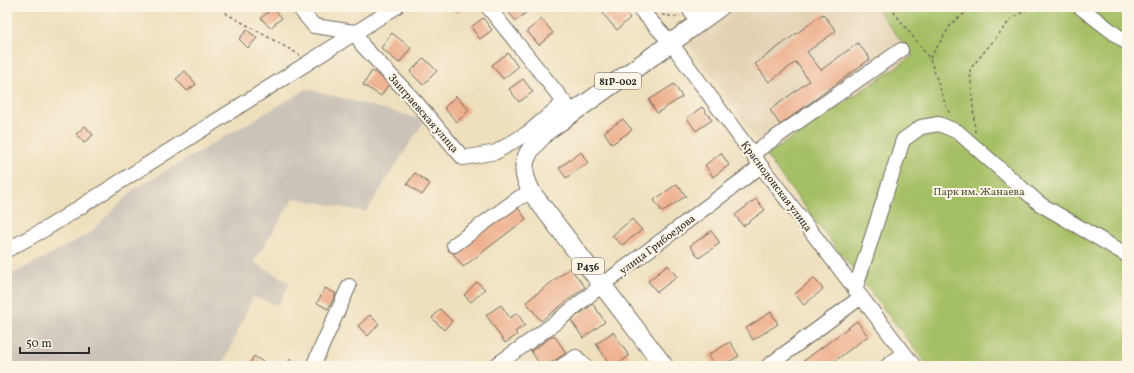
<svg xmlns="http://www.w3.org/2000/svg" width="1134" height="373" font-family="Vollkorn,serif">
<rect width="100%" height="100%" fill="#fcf5e5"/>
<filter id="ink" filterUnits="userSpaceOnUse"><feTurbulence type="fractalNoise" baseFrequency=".025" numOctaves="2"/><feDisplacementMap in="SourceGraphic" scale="8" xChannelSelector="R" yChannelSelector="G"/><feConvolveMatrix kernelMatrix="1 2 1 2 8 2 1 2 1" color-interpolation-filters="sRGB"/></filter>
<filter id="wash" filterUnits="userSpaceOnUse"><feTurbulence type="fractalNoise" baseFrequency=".012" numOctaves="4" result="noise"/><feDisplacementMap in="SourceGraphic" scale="16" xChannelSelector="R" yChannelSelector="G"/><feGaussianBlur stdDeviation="0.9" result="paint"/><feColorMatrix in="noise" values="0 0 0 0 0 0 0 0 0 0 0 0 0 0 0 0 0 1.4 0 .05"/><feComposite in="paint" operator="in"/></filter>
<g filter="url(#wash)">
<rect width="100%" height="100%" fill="#eedfbd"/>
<path fill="#e4d1b4" d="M736,7H875L914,56L767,155L688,43Z"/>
<path fill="#cbc3b8" d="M307,89L425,120L366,212L294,198L254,262L290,283L278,305L253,297L222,366H7V277L89,234L133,190Z"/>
<path fill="#a5bf65" stroke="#687548" d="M875,7H1127V366H928L777,171L767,155L913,56Z"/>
<g id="blocks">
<path fill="#edae8c" d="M452,7H466L457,13Z
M504,7H525L528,11L516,21Z
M611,7H620L630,18L617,30L603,14Z
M273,8L282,18L270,28L261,18Z
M823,14L836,31L807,52L821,70L858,43L870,59L780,125L770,110L809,81L796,62L769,82L755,64Z
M483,18L492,30L480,39L471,27Z
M542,19L553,33L539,45L527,31Z
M247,30L257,38L248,48L239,39Z
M392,33L411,48L399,63L381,48Z
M508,53L518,67L503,79L492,65Z
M424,58L437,71L423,85L410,72Z
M185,71L196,84L187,91L176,79Z
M372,71L390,82L381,96L363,85Z
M523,79L533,92L519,102L509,89Z
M674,84L682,97L657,113L649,100Z
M456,96L469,110L457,122L444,108Z
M702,107L712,120L696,131L687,118Z
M623,119L632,130L612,144L604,132Z
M85,126L93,135L84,143L76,134Z
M581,152L588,163L566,178L559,168Z
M721,153L729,165L713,177L705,165Z
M415,173L430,184L422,195L407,184Z
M677,184L686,196L662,212L654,200Z
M756,199L765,210L743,226L735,215Z
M516,205L526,219L463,267L453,253Z
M632,219L642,230L622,245L612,236Z
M711,231L720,243L699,258L690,246Z
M668,265L677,277L657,292L648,281Z
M570,268L585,287L541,321L526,302Z
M814,278L823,289L804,305L795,294Z
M477,282L485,289L471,302L464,295Z
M325,288L336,294L328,309L317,303Z
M593,304L605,322L583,338L571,320Z
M501,305L510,318L517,313L525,325L515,332L517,335L505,343L486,315Z
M440,309L452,321L444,330L432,318Z
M771,312L778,324L753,340L746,328Z
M370,315L379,324L368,336L358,326Z
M857,321L868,336L828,366H797Z
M613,332L629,356L615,366H611L596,344Z
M554,335L566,353L546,366H541L531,351Z
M730,342L739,356L722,366H714L708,355Z
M254,356L263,362L260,366H248Z
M290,359L299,363L297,366H287Z"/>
</g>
</g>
<g filter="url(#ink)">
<use href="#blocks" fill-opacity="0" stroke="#6f6a5e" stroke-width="1"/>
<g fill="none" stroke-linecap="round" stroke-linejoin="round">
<defs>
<path id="minor" d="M302,7L301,10L314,26L355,32L363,46L416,102L463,158L496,152L529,132L564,102
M488,7L569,108
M638,7L671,43L761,166L914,366
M688,7L698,23
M1080,7L1127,43
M752,154L901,50
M454,245L520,197L532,193
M7,250L47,228L396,7
M855,290L903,140L921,127L939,124L958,132L1040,204L1127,255
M313,366L349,286
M495,366L555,323L602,285L761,166
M562,366L576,357L585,366
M768,366L861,297
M887,366L904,353"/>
<path id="major" d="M664,366L532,193C529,187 526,181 525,175C521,155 535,144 547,131L671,43L720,7"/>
</defs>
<use href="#minor" stroke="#6f6a5e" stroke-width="16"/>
<use href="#major" stroke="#6f6a5e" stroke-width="20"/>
<path stroke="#6f6a5e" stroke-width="1.5" stroke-dasharray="3 3" stroke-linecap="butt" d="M223,7L227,14L300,55
M890,7L930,59L946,106L951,116
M662,15L678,17L680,16
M930,58L952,23L973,7
M975,132L970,69L1012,18L1032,7"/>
<use href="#minor" stroke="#fff" stroke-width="14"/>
<use href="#major" stroke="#fff" stroke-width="18"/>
</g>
</g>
<g text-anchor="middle" stroke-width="4" stroke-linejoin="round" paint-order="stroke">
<g fill="#fcf5e5" stroke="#6a6863" stroke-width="1">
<rect x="595" y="73" width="46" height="16" rx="3"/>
<rect x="572" y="258" width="32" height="16" rx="3"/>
</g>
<g font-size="10" font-weight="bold" fill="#2b2b2b">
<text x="618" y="85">81Р-002</text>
<text x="588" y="270">P436</text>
</g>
<g font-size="11" fill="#2b2b2b" stroke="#fcf5e5">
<text transform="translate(424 113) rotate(49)" y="4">Заиграевская улица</text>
<text transform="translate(777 186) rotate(53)" y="4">Краснодонская улица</text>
<text transform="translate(657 244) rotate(-37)" y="4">улица Грибоедова</text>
</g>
<g font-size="11" fill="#50573c" stroke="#fcf5e5">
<text x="979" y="195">Парк им. Жанаева</text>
</g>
</g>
<rect width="1134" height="373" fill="none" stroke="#fcf5e5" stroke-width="24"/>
<path d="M20 347v6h69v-6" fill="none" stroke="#2b2b2b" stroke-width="2"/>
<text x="26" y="347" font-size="12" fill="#2b2b2b" stroke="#fcf5e5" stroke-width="3" paint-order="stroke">50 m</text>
</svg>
